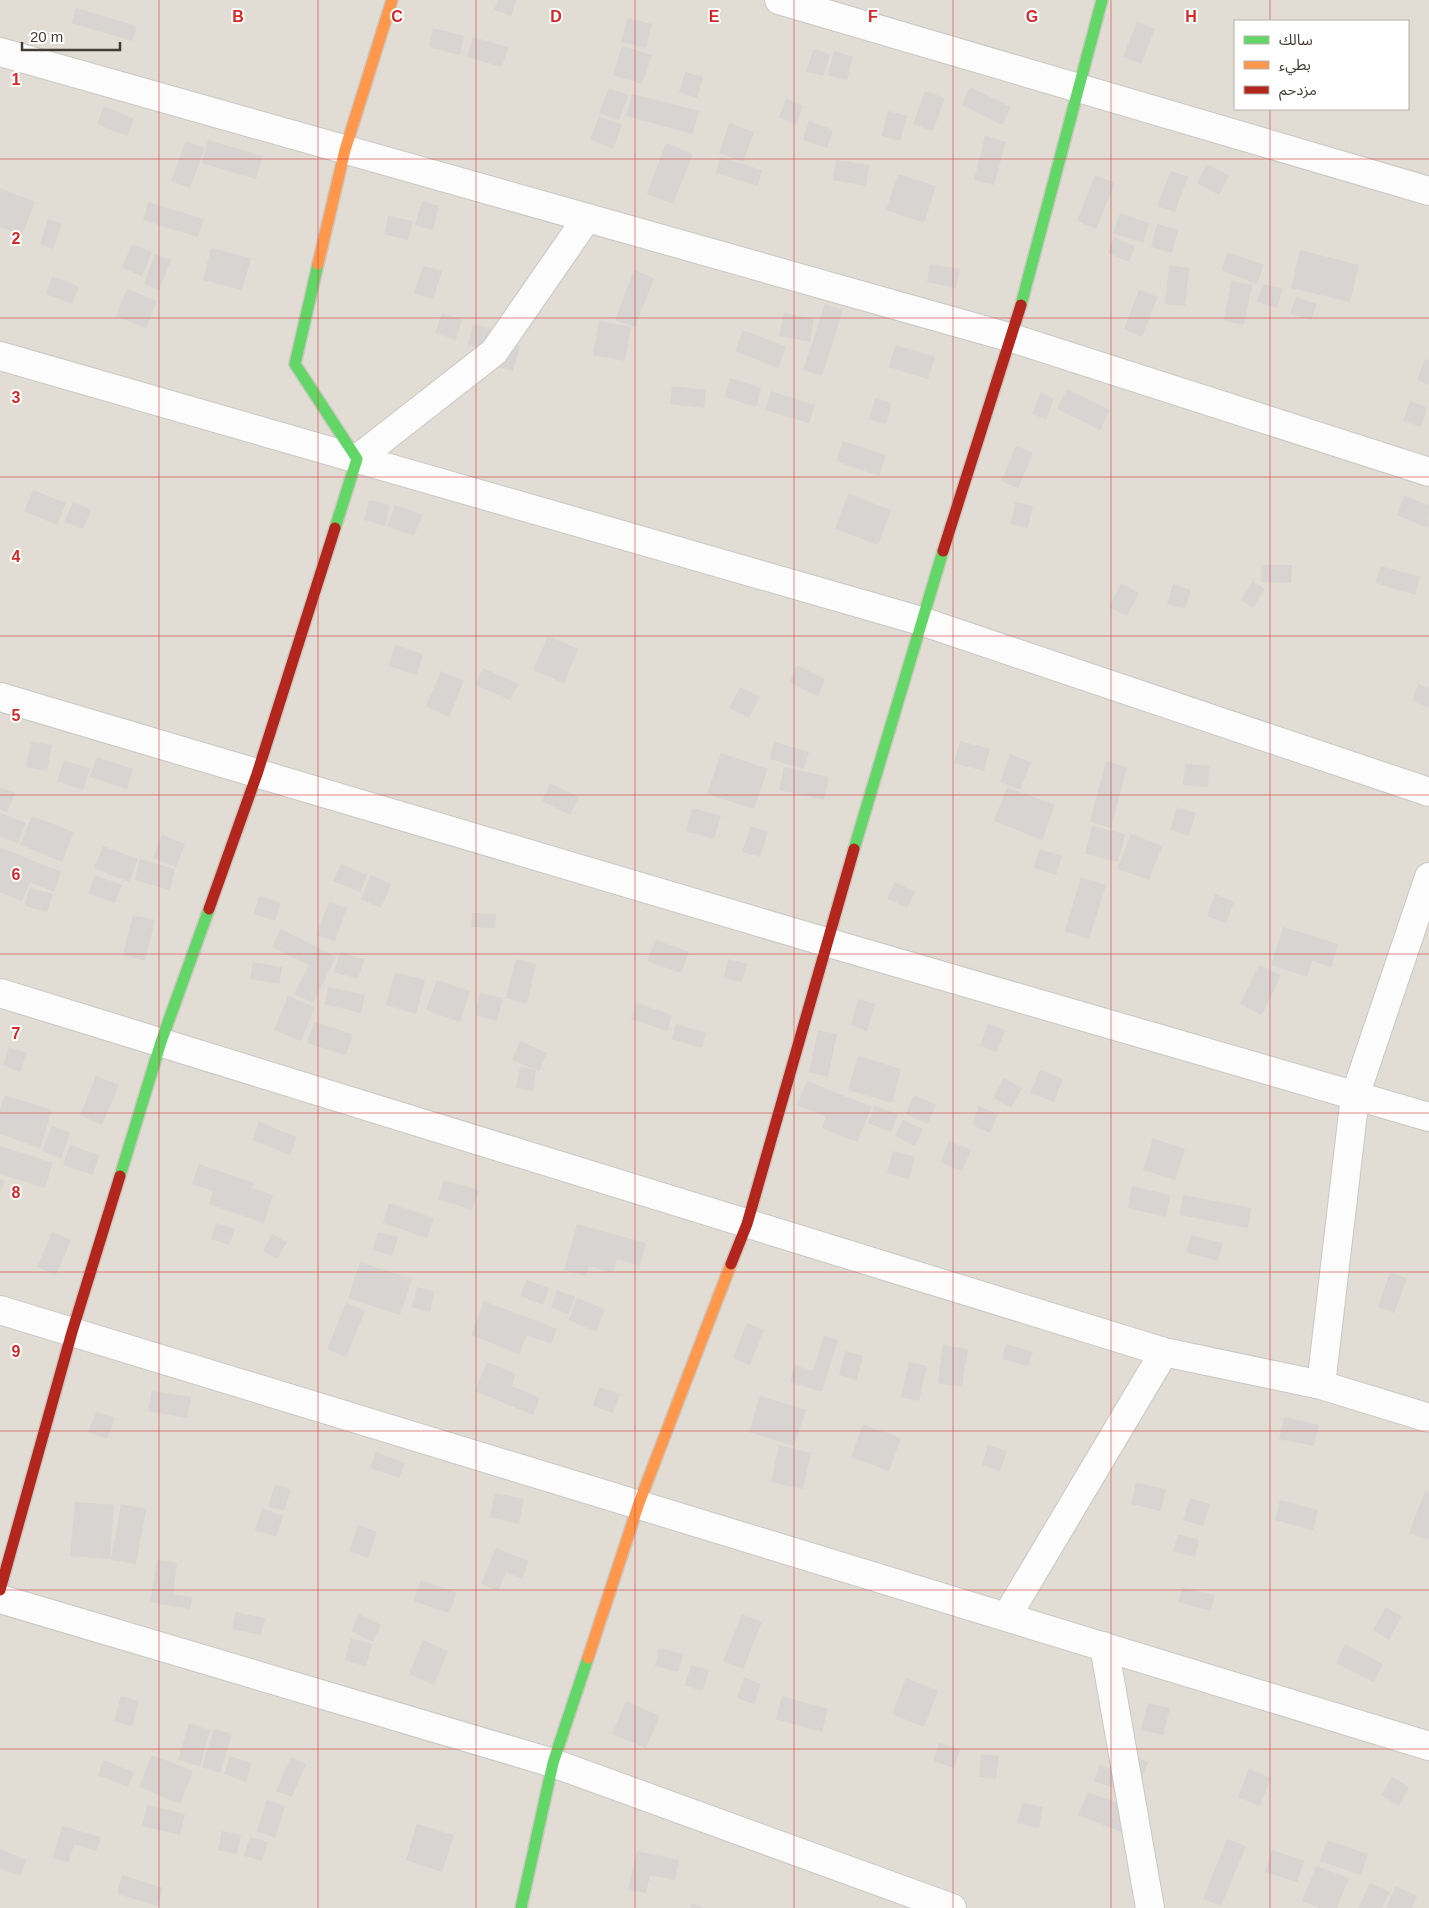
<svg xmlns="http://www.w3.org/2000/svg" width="1429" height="1908" font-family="Arial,'Noto Sans Arabic',sans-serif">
<rect width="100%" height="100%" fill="#edebe8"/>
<path fill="#e1ddd5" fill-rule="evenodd" d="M0,0H1429V1908H0ZM1235,21H1408V109H1235Z"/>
<path fill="#d7d4d1" d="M498,0H516L511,16L494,10Z
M76,8L137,26L132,41L72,23Z
M628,18L652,24L646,48L621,42Z
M1137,22L1155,29L1141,64L1123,57Z
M433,28L464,36L460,55L429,47Z
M473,37L508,47L502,67L467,57Z
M622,46L652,55L642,84L613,75Z
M814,49L830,55L823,76L806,71Z
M834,51L853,57L847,80L828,75Z
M685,72L703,77L697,98L679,92Z
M970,87L1011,107L1002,125L962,105Z
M609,88L628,95L619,120L599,113Z
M925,91L945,98L933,131L913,124Z
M632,94L699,111L693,134L626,116Z
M786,99L803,106L796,125L779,117Z
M104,106L134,119L127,136L97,124Z
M888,111L907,116L900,141L882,136Z
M599,116L622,125L613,149L590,139Z
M809,121L833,130L827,148L803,140Z
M729,123L754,132L743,162L719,153Z
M985,136L1006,142L994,185L974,180Z
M208,140L263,156L256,179L202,163Z
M186,141L205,148L190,188L171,181Z
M666,143L693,154L673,204L647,194Z
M720,157L762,170L758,186L716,173Z
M836,160L869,165L866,186L833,180Z
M1207,164L1229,176L1219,195L1197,183Z
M1171,171L1188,177L1175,212L1157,206Z
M898,174L936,186L924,223L886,210Z
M1095,175L1115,183L1096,229L1077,221Z
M0,188L35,202L22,235L0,227Z
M422,201L439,206L433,230L415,225Z
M148,202L204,219L198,237L143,220Z
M1120,213L1149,223L1143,243L1113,233Z
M388,216L413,221L408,240L384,234Z
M48,219L62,224L53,249L40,244Z
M1157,224L1178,230L1172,253L1151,247Z
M1114,237L1135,246L1129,262L1108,253Z
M132,244L152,252L142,276L122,268Z
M211,248L251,258L242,290L203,280Z
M1300,250L1359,265L1350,302L1291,288Z
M1228,252L1264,265L1257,284L1221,270Z
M155,254L171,260L159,290L144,284Z
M930,264L960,269L956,288L927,282Z
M1169,265L1189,268L1185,306L1165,304Z
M423,266L442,271L433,299L414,293Z
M634,270L654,278L635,327L615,320Z
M52,276L79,287L72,304L46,294Z
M1231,281L1252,285L1244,325L1224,321Z
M1263,284L1283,289L1277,308L1257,302Z
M127,289L157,301L146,328L116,316Z
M1139,290L1158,297L1142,337L1124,329Z
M1296,297L1317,304L1311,320L1290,314Z
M825,304L843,310L822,376L803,370Z
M442,313L462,320L456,340L435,333Z
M784,313L814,319L810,342L779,336Z
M599,321L631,327L625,361L593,355Z
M473,324L493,330L488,350L468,345Z
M743,330L786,347L778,368L735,351Z
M499,340L520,346L513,371L492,366Z
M895,345L935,357L928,379L889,367Z
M1425,359L1429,360V385L1417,380Z
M730,378L761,388L756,407L724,397Z
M672,386L706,390L704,408L670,404Z
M1067,389L1110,410L1100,430L1057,409Z
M771,391L815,405L809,423L765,410Z
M1041,393L1054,399L1046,420L1032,414Z
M875,398L892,403L886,424L869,419Z
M1410,401L1427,407L1421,427L1403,421Z
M843,441L886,455L879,476L836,461Z
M1016,446L1033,453L1018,488L1001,481Z
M33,490L66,503L57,525L24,511Z
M848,494L891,510L878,545L835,529Z
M1404,496L1429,505L1428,528L1397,515Z
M369,500L390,505L385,526L364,520Z
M73,502L91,510L83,529L64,522Z
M1015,502L1033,506L1028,528L1011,524Z
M395,505L422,515L414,536L387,526Z
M1262,565H1292L1291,583L1261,582Z
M1381,566L1420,577L1415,595L1375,583Z
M1253,581L1265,589L1253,608L1241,600Z
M1121,583L1139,593L1127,616L1109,607Z
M1173,584L1191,590L1185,609L1167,604Z
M548,636L578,649L564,683L533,670Z
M395,645L423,654L417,675L389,666Z
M797,665L825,679L818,696L789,682Z
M483,668L518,684L510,700L475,685Z
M441,671L464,681L449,717L426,706Z
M1418,684L1429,688V708L1412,701Z
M740,687L760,697L749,718L729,708Z
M31,741L52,745L47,771L26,767Z
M960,741L990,749L984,771L954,763Z
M774,742L809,752L804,769L770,759Z
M721,753L768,769L754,809L707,794Z
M1010,754L1031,762L1020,790L1000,782Z
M97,757L133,769L127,789L90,777Z
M64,760L90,769L83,790L57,781Z
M1106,761L1127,767L1111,828L1090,822Z
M1185,764L1209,766L1208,787L1183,785Z
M784,767L829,777L824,800L779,790Z
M550,783L579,797L570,815L542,801Z
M0,787L15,793L7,812L0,809Z
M1007,787L1055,805L1042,840L994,821Z
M1177,807L1196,813L1189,836L1170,830Z
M692,808L721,816L714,839L686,831Z
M0,813L26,823L18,843L0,836Z
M32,816L74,832L62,862L20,845Z
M751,826L768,832L760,857L742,852Z
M1092,826L1125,834L1118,862L1085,854Z
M1131,834L1162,846L1149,880L1117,869Z
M162,835L185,844L176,867L153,858Z
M103,846L138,859L129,882L94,868Z
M0,847L61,872L54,892L30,882L22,901L0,892Z
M1039,849L1062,856L1056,875L1034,868Z
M140,859L175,869L170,890L135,880Z
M341,864L367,875L360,892L333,881Z
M95,875L122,885L115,903L88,893Z
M371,875L391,884L381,908L361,899Z
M1081,877L1106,885L1089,939L1065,931Z
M895,882L915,892L907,908L887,898Z
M29,888L53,894L47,912L25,906Z
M1215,894L1234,902L1226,923L1207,916Z
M259,896L281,903L275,921L254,914Z
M329,902L347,908L335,941L316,935Z
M472,913L496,914L495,928L471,927Z
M133,915L155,920L145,961L123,955Z
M1283,927L1338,944L1331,967L1312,961L1307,977L1271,965Z
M281,929L336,957L313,1003L294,994L309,965L272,947Z
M656,940L689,952L681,973L647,961Z
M340,952L364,959L358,979L334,972Z
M516,959L536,964L527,1004L506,998Z
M728,959L747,964L742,982L724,978Z
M253,962L282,967L279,984L250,979Z
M1259,965L1281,975L1262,1015L1240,1004Z
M395,972L425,980L416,1014L386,1005Z
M437,980L470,991L460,1022L426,1010Z
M328,987L365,995L361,1013L324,1004Z
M480,993L503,998L497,1021L475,1015Z
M288,996L315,1007L301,1041L274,1030Z
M858,999L875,1004L867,1031L851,1025Z
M637,1003L672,1015L667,1031L631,1019Z
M314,1022L353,1034L346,1055L307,1043Z
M676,1024L706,1033L702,1048L672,1039Z
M988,1024L1005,1030L997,1052L980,1046Z
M818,1030L837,1034L828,1077L809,1072Z
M520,1041L547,1053L539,1071L512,1060Z
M9,1047L27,1053L20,1072L3,1065Z
M858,1056L901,1069L892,1103L848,1090Z
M520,1067L536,1070L533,1091L516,1088Z
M1040,1070L1063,1079L1054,1102L1030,1093Z
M96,1076L119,1085L102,1125L80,1115Z
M1004,1078L1022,1088L1011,1108L993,1098Z
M807,1081L872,1107L857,1142L822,1128L826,1117L797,1105Z
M5,1095L52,1110L40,1148L0,1134V1109Z
M914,1095L936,1105L928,1124L906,1114Z
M875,1106L898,1114L891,1132L868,1123Z
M979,1106L998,1114L990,1133L972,1125Z
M903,1120L923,1129L915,1146L895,1136Z
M259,1122L297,1137L290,1155L252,1140Z
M52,1126L70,1133L61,1158L42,1151Z
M1153,1138L1185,1149L1175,1180L1143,1170Z
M949,1141L971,1150L962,1171L941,1162Z
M70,1145L99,1155L93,1175L63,1165Z
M0,1146L53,1163L45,1188L0,1174Z
M893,1151L915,1157L909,1179L887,1173Z
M199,1164L254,1183L252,1188L273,1195L264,1223L209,1204L213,1191L192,1184Z
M0,1179L5,1181L0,1193Z
M444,1180L479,1190L472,1210L438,1199Z
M1132,1186L1170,1195L1166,1217L1128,1208Z
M1183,1195L1251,1208L1248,1228L1180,1215Z
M389,1203L434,1218L427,1238L383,1223Z
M216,1223L235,1229L229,1245L211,1239Z
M577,1224L646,1243L640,1266L617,1259L613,1273L589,1266L586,1276L564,1270Z
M52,1232L71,1240L56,1275L37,1267Z
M378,1232L398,1237L392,1256L373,1250Z
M272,1234L287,1242L277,1259L263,1251Z
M1191,1235L1223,1243L1218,1261L1186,1252Z
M360,1262L412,1279L400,1315L348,1298Z
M1390,1273L1407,1278L1394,1313L1378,1307Z
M527,1280L549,1288L543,1305L520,1296Z
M417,1287L434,1291L430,1312L412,1307Z
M557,1290L575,1297L568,1314L551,1307Z
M577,1298L605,1309L596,1332L569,1320Z
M484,1301L557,1329L551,1344L527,1335L519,1354L471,1335Z
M346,1303L365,1311L346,1357L327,1349Z
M747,1323L764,1330L750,1365L733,1358Z
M824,1336L838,1340L822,1392L790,1382L795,1365L813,1371Z
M1006,1344L1033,1352L1028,1366L1002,1359Z
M943,1345L968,1349L962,1387L938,1383Z
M845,1351L863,1356L857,1380L839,1375Z
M487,1362L516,1374L512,1386L540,1398L533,1415L475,1391Z
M909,1362L927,1366L919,1401L901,1397Z
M599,1387L620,1394L613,1413L593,1406Z
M152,1391L191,1397L187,1418L148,1411Z
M760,1396L806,1410L794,1446L749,1432Z
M96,1412L115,1418L107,1439L88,1432Z
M1284,1417L1319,1425L1314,1446L1279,1439Z
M863,1424L901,1438L889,1471L851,1457Z
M779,1445L811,1453L803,1489L771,1482Z
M988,1445L1007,1451L1000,1471L982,1465Z
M376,1452L405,1463L399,1478L370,1468Z
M1136,1483L1166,1489L1161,1511L1131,1504Z
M275,1484L291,1490L284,1511L268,1506Z
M1425,1491L1429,1492V1540L1409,1533Z
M495,1493L524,1499L519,1524L490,1517Z
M1190,1498L1210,1504L1203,1526L1183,1520Z
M1280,1500L1318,1510L1313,1530L1275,1520Z
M75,1502L114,1505L110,1559L70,1556Z
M121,1504L146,1509L136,1564L111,1560Z
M262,1508L283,1516L276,1537L255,1530Z
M358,1525L377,1532L368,1558L349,1551Z
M1178,1534L1199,1540L1195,1557L1173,1551Z
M496,1548L529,1561L522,1579L506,1572L498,1591L481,1584Z
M157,1560L177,1563L173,1594L192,1597L190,1609L150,1602Z
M421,1580L457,1593L449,1613L413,1601Z
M1182,1587L1215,1595L1211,1611L1178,1602Z
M1386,1607L1402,1616L1389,1640L1373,1630Z
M236,1612L265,1618L261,1635L232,1629Z
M359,1614L381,1625L373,1642L351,1631Z
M742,1614L762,1622L743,1669L723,1661Z
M351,1638L372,1644L366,1667L345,1660Z
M423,1640L448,1651L434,1685L409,1674Z
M1345,1644L1383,1664L1374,1682L1336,1663Z
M659,1648L683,1654L678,1672L655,1666Z
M691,1665L709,1670L703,1691L685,1686Z
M744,1677L761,1684L754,1704L737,1698Z
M906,1678L938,1691L924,1727L892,1714Z
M121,1696L139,1701L132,1726L114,1721Z
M782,1696L828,1709L822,1732L776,1719Z
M626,1701L660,1716L646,1748L612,1734Z
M1148,1703L1170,1708L1163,1735L1141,1730Z
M189,1723L210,1730L200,1766L178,1760Z
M214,1729L232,1734L220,1773L202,1767Z
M939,1743L960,1749L954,1768L933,1761Z
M981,1754L999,1756L996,1779L979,1777Z
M1128,1754L1148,1762L1135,1796L1094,1781L1100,1765L1121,1773Z
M152,1755L193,1771L180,1804L139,1787Z
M230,1756L252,1763L246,1782L224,1774Z
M291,1757L306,1764L292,1797L276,1791Z
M103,1760L134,1772L128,1787L98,1775Z
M1249,1769L1271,1778L1260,1806L1238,1797Z
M1392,1777L1409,1787L1399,1806L1381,1795Z
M1088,1792L1130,1808L1121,1832L1078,1815Z
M267,1800L285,1806L275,1838L257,1831Z
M1022,1803L1043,1807L1039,1828L1017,1823Z
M147,1805L185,1814L180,1835L142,1826Z
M417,1824L454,1835L442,1872L406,1860Z
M62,1826L101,1837L96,1851L74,1844L69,1862L53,1858Z
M222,1831L241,1835L237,1854L218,1850Z
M250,1837L268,1842L262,1861L244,1856Z
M1227,1839L1246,1846L1221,1906L1203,1899Z
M1327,1840L1368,1854L1361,1875L1320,1861Z
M0,1849L26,1860L20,1876L0,1868Z
M1272,1850L1304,1861L1297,1882L1265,1872Z
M637,1851L679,1860L675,1880L650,1875L646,1893L628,1890Z
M1316,1866L1349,1878L1337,1908H1320L1302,1901Z
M122,1875L163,1888L158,1906L117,1894Z
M1370,1883L1390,1892L1382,1908H1358Z
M1396,1886L1417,1896L1412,1908H1386Z
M692,1903L704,1908H690Z"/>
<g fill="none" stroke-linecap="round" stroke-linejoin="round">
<defs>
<path id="street" d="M779,0L1429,191
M0,52L1012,338L1429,472
M0,356L921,621L1429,792
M357,459L494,352L587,218
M0,697L826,942L1429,1117
M0,993L1164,1352L1321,1385L1429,1418
M0,1310L1429,1746
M1321,1385L1355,1096L1429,877
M0,1599L553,1763L952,1908
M1007,1616L1164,1352
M1104,1646L1150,1908"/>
<path id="fast" d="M318,264L295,364L357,459L335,528
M1021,305L1102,0
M854,849L943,551
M120,1176L161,1042L209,909
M521,1908L553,1763L588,1658"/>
<path id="slow" d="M318,264L345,150L392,0
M588,1658L639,1503L731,1264"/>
<path id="jam" d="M943,551L1021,305
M209,909L257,774L335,528
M731,1264L747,1224L854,849
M0,1590L72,1332L120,1176"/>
</defs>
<use href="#street" stroke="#c9c7c4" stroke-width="30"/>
<use href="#fast" stroke="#ccc8bf" stroke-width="14"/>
<use href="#slow" stroke="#ccc8bf" stroke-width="14"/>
<use href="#jam" stroke="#ccc8bf" stroke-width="14"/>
<use href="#street" stroke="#fcfcfc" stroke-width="28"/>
<use href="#fast" stroke="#63d668" stroke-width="11"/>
<use href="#slow" stroke="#ff974d" stroke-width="11"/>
<use href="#jam" stroke="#b3261e" stroke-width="11"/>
</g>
<path fill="none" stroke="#d62828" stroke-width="1" stroke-opacity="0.55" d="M159,0V1908M318,0V1908M476,0V1908M635,0V1908M794,0V1908M953,0V1908M1111,0V1908M1270,0V21M1270,109V1908M0,159H1429M0,318H1429M0,477H1429M0,636H1429M0,795H1429M0,954H1429M0,1113H1429M0,1272H1429M0,1431H1429M0,1590H1429M0,1749H1429"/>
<g font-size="16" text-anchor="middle" font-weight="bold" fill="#d62828" stroke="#fff" stroke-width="4" stroke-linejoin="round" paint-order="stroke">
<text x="238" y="22">B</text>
<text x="397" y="22">C</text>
<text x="556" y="22">D</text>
<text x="714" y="22">E</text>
<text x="873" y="22">F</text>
<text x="1032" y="22">G</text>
<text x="1191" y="22">H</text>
<text x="16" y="85">1</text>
<text x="16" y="244">2</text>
<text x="16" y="403">3</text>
<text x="16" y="562">4</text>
<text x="16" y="721">5</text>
<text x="16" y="880">6</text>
<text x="16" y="1039">7</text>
<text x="16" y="1198">8</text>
<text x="16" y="1357">9</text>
</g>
<rect x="1234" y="20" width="175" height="90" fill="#ffffff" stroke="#b3b1ae"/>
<rect x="1244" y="36" width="25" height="8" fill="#63d668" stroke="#b3b1ae"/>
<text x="1279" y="45" font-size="15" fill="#423c35">سالك</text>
<rect x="1244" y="61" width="25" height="8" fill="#ff974d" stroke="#b3b1ae"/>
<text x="1279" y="70" font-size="15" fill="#423c35">بطيء</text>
<rect x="1244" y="86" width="25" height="8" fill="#b3261e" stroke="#b3b1ae"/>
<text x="1279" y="95" font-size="15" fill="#423c35">مزدحم</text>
<path d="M22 42v8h98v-8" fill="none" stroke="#423c35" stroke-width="2.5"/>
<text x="30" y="42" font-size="15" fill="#423c35" stroke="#ffffff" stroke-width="4" paint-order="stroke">20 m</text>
</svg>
